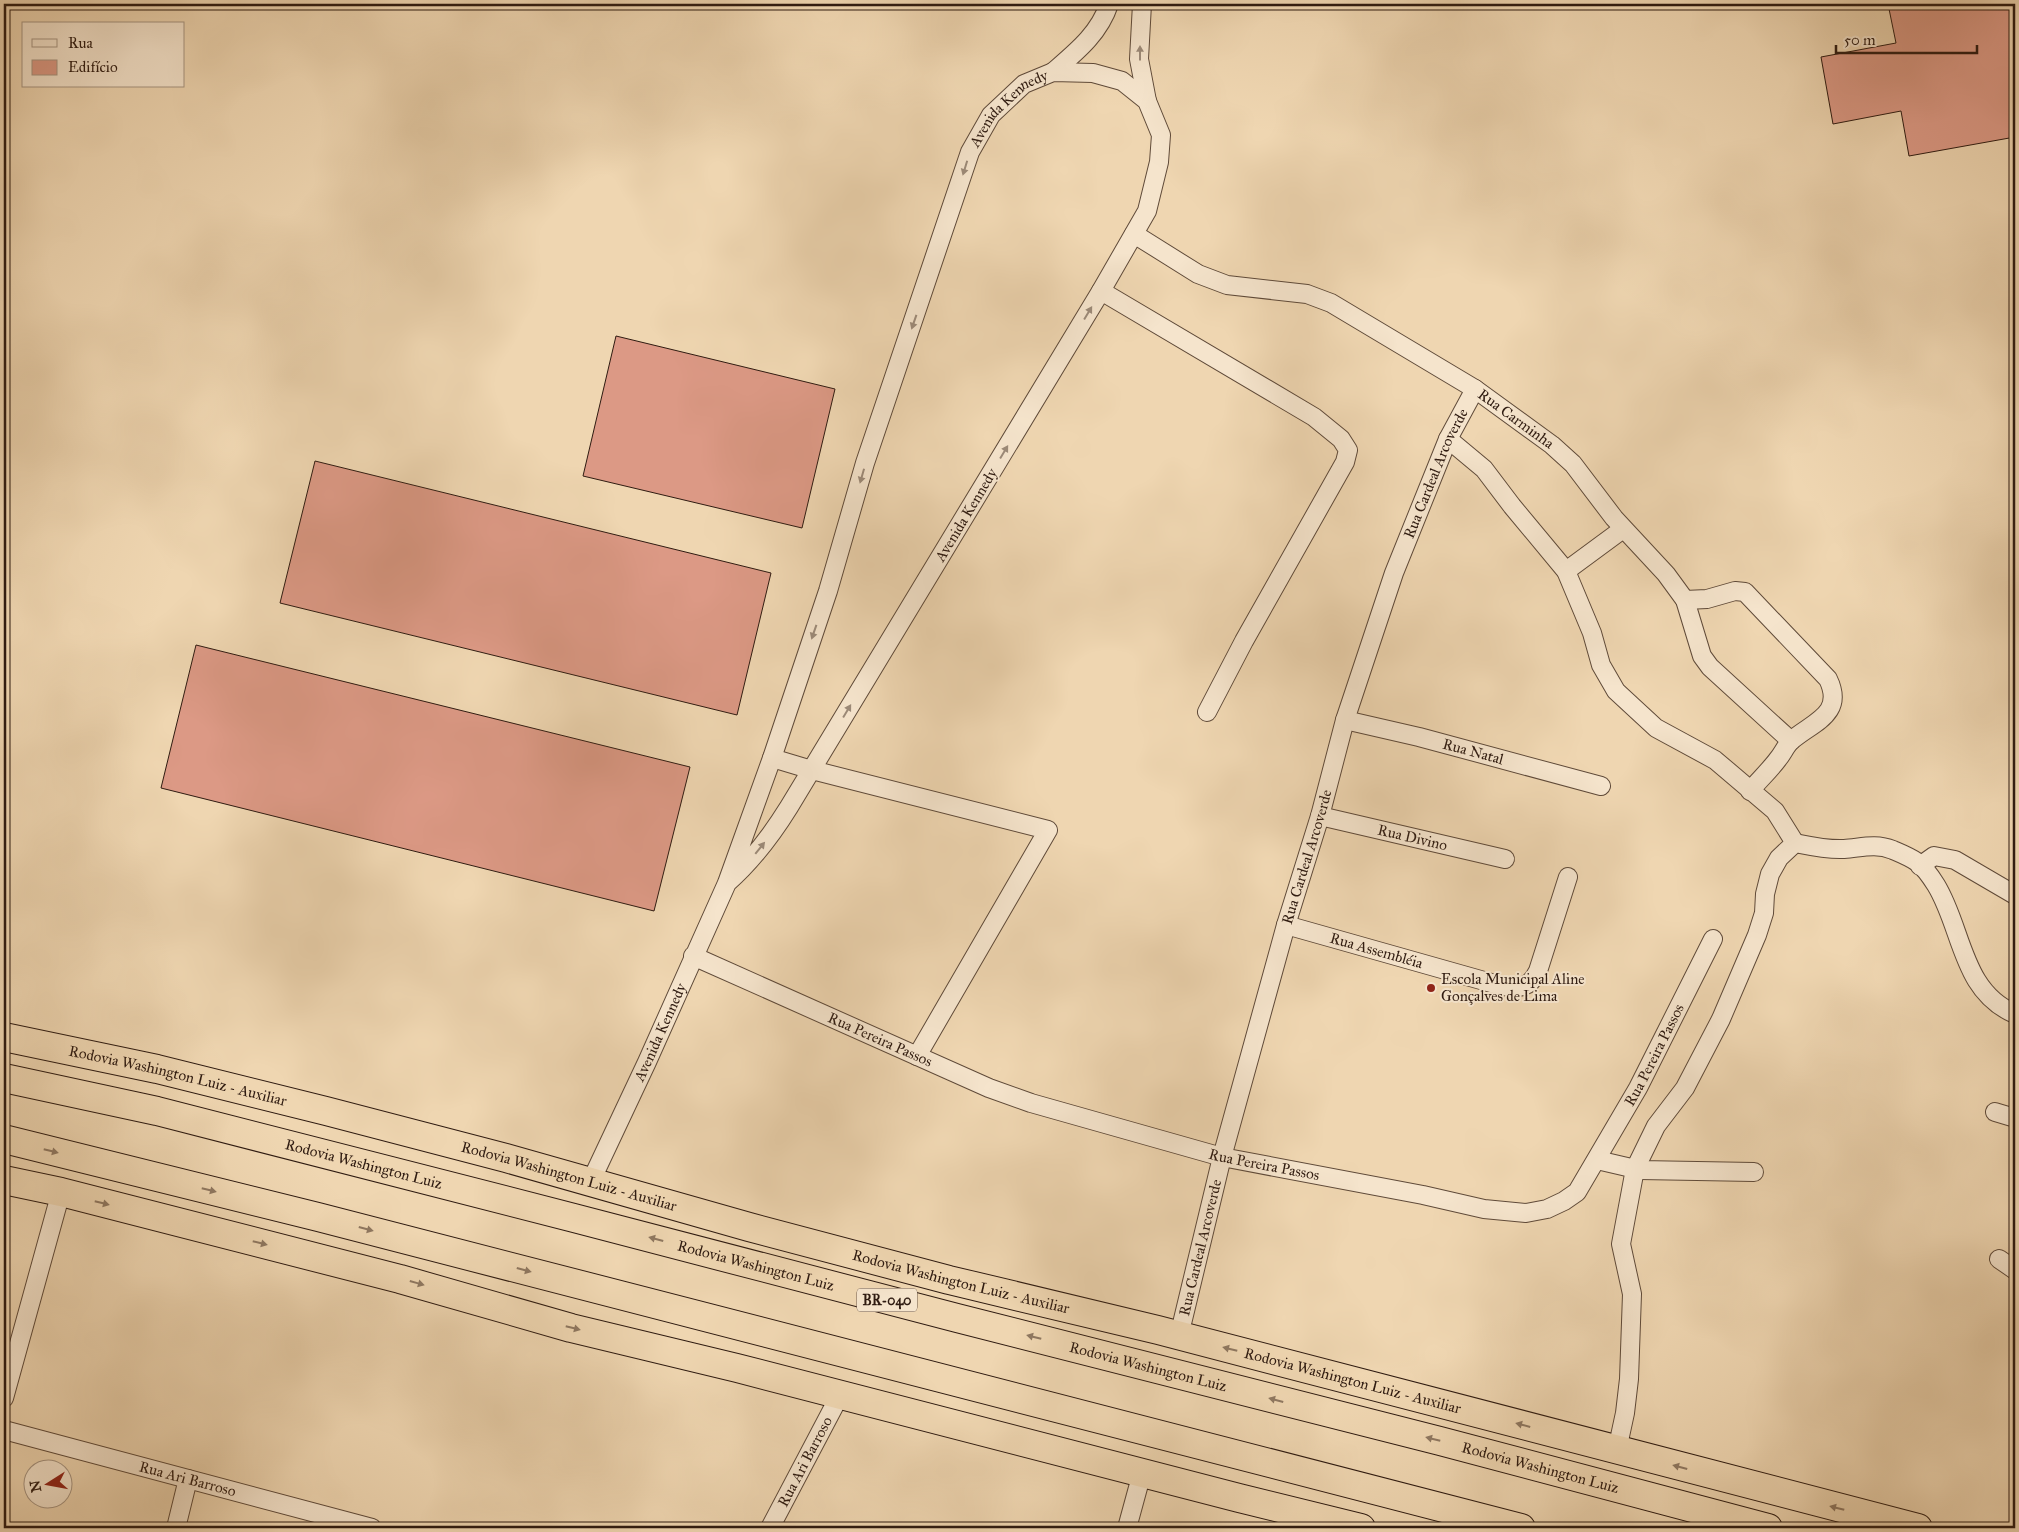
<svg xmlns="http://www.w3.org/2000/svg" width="2019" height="1532" font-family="'IM FELL Great Primer',serif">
<rect width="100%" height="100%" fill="#efd6b1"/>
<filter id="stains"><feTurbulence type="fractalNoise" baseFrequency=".004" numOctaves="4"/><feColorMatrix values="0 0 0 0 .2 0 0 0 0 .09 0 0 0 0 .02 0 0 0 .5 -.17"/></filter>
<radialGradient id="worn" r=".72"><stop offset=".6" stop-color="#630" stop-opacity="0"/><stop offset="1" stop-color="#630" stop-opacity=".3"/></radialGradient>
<path fill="#dc9985" stroke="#2f1b11" d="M1888,4H2015V137L1909,156L1901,111L1833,124L1821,57L1896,43Z
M616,336L835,389L802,528L583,476Z
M315,461L771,573L737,715L280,603Z
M196,645L690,767L654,911L161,788Z"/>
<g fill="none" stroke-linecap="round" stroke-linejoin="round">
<defs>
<g id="street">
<path d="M1142,4L1139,59L1147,101"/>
<path d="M1053,72C1076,52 1099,34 1109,4"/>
<path id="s1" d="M1134,234L1198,274L1227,285L1307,294L1331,303L1475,389L1552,445L1573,464L1614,518L1666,574L1685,600L1702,656L1710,667L1791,741"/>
<path d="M1101,291L1314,417L1341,439L1348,450L1345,462L1244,641L1207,712"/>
<path d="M1448,439L1484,469L1512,506L1566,571L1592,633L1601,665L1616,691L1656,728L1715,760L1775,811L1795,843"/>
<path d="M1566,571L1623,529"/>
<path d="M1685,600L1707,599L1735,591L1745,592L1828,679C1845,714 1813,722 1792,740C1786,745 1783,753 1778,759C1770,770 1759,780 1750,791"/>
<path id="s2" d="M1345,720L1419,737L1601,786"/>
<path d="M772,758L812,770L1048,830L917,1056"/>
<path id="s3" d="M1320,816L1505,859"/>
<path d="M1920,866L1934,856L1955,860L2015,895"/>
<path id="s4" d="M1286,925L1502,986C1520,988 1529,989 1538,971L1568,877"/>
<path id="s5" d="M693,956L989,1088L1031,1103L1222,1157L1423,1195L1484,1209L1526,1213L1547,1209L1564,1201L1577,1192L1638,1088L1713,939"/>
<path d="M1995,1112L2015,1118"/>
<path d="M1597,1160L1640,1170L1754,1172"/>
<path id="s6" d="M591,1181L647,1062L727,883L772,758L828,591L865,463L970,152L991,115L1024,84L1053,72L1093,73L1122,81L1147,101L1161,135L1159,162L1147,211L1101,291L789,807C771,836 752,861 727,883"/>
<path d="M1999,1259L2015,1270"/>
<path id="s7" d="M1179,1336L1222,1157L1286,925L1320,816L1345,720L1394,573L1448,439L1475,389"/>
<path d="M4,1398L61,1192"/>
<path id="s8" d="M4,1430L372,1528"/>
<path d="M1617,1450L1625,1413L1629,1379L1632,1294L1621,1244L1635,1169L1656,1126L1685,1088L1721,1019L1757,935L1764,913L1765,894L1770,874L1779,858L1795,843C1810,846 1828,850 1844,849C1861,848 1875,843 1893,850C1900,853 1910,857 1917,862C1924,867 1931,877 1936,885C1963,929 1961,991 2015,1014"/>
<path d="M176,1528L188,1479"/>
<path id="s9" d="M770,1528L840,1395"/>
<path d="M1127,1528L1142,1473"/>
</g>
<g id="highway">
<path id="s10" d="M4,1037L157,1069L326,1111L506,1158L749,1227L949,1280L1158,1330L1918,1528"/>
<path id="s11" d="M4,1078L157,1111L574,1218L957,1318L1440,1441L1768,1528"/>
<path d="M4,1139L318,1217L1521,1528"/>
<path d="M4,1180L61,1192L400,1279L571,1328L737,1368L1239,1498L1361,1528"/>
</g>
</defs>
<use href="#street" stroke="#5f4a39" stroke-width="20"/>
<use href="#highway" stroke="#2f1b11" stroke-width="30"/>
<use href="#street" stroke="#f5e4cc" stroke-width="18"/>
<use href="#highway" stroke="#efd6b1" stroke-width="28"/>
</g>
<defs><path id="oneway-solid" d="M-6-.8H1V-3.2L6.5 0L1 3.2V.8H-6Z" transform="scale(1.25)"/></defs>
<g fill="#9c8a78">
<use href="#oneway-solid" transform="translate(1140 53) rotate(-90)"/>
<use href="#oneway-solid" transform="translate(965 168) rotate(107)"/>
<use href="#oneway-solid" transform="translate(1088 313) rotate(-59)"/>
<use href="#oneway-solid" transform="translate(914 322) rotate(109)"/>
<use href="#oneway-solid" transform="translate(1004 452) rotate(-59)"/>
<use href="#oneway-solid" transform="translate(862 476) rotate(106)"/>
<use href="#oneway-solid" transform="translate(814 632) rotate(109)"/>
<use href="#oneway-solid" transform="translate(847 711) rotate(-59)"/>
<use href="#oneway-solid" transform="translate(760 848) rotate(-51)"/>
</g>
<g fill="#8f7861">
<use href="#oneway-solid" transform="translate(51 1151) rotate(14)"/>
<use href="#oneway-solid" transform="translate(209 1190) rotate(14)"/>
<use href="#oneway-solid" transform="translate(102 1203) rotate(14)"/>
<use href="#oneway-solid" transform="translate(366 1229) rotate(15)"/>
<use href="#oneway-solid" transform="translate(656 1239) rotate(-165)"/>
<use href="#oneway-solid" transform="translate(260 1243) rotate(14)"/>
<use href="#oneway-solid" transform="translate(524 1270) rotate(15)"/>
<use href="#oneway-solid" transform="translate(417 1283) rotate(16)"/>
<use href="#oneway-solid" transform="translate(573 1328) rotate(14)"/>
<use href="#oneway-solid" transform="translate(1034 1337) rotate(-166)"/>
<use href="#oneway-solid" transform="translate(1230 1349) rotate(-166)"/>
<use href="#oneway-solid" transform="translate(1276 1400) rotate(-165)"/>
<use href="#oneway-solid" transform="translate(1523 1425) rotate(-165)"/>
<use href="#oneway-solid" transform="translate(1433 1439) rotate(-166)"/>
<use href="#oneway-solid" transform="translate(1680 1467) rotate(-165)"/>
<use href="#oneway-solid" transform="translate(1837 1508) rotate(-166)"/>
</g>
<circle fill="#8f2418" stroke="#f5e4cc" stroke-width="2" cx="1431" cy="988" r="5"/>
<g text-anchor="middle" stroke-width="4" stroke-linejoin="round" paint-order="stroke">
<rect fill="#f5e4cc" stroke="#6a5749" stroke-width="1" x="857" y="1288.5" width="60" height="23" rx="4"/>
<g font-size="14" font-weight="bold" fill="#2f1b11">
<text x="887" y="1305">BR-040</text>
</g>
<g font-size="15" fill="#2f1b11" stroke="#f5e4cc">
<text dy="5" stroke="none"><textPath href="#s6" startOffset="1158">Avenida Kennedy</textPath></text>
<text dy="5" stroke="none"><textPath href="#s1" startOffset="431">Rua Carminha</textPath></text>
<text dy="5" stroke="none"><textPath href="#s7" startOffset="901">Rua Cardeal Arcoverde</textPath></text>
<text transform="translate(966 515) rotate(-59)" y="5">Avenida Kennedy</text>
<text dy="5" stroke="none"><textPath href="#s2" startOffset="132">Rua Natal</textPath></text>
<text dy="5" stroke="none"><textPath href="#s3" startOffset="95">Rua Divino</textPath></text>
<text dy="5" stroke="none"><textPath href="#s7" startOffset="496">Rua Cardeal Arcoverde</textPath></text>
<text dy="5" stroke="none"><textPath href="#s4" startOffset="94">Rua Assembléia</textPath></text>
<text dy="5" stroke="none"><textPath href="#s6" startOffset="164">Avenida Kennedy</textPath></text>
<text dy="5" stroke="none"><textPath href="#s5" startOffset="205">Rua Pereira Passos</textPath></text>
<text dy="5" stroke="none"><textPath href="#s5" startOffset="1090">Rua Pereira Passos</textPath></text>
<text dy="5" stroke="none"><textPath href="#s10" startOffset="178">Rodovia Washington Luiz - Auxiliar</textPath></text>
<text dy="5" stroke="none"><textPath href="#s5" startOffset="610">Rua Pereira Passos</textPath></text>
<text dy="5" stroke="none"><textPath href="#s11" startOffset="370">Rodovia Washington Luiz</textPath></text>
<text dy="5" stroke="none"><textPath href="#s10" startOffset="582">Rodovia Washington Luiz - Auxiliar</textPath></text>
<text dy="5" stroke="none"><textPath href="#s7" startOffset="91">Rua Cardeal Arcoverde</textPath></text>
<text dy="5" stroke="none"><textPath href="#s11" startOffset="775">Rodovia Washington Luiz</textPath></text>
<text dy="5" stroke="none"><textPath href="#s10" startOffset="988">Rodovia Washington Luiz - Auxiliar</textPath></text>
<text dy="5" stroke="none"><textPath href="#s11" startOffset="1180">Rodovia Washington Luiz</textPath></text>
<text dy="5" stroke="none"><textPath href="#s10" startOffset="1392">Rodovia Washington Luiz - Auxiliar</textPath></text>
<text dy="5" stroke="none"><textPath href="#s9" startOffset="75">Rua Ari Barroso</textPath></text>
<text dy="5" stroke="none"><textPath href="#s11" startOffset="1585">Rodovia Washington Luiz</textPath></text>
<text dy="5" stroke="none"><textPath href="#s8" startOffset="190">Rua Ari Barroso</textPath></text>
</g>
<g font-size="15" fill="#2f1b11" stroke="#f5e4cc" text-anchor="start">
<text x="1441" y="984">Escola Municipal Aline<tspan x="1441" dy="17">Gonçalves de Lima</tspan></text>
</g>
</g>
<rect width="2019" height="1532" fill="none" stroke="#efd6b1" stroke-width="20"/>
<rect x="5" y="5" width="2009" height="1522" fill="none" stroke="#2f1b11" stroke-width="2.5"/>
<rect x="10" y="10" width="1999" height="1512" fill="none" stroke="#2f1b11"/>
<rect x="22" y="22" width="162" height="65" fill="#f5e4cc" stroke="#a69481"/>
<rect x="32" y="39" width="25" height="8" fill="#f5e4cc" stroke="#a69481"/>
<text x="68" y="48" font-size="15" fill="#2f1b11">Rua</text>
<rect x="32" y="60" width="25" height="15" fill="#dc9985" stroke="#a69481"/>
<text x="68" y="72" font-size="15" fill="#2f1b11">Edifício</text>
<g transform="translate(48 1484) rotate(259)"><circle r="24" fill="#f5e4cc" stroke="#a69481"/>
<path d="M0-4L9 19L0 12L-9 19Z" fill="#8f2418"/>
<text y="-8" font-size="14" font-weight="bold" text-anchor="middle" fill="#2f1b11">N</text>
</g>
<path d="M1836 45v8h141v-8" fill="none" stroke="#2f1b11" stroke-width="2.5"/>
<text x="1844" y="45" font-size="15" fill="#2f1b11" stroke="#f5e4cc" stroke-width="4" paint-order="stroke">50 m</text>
<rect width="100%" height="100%" filter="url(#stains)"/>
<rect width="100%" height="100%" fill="url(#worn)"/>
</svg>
